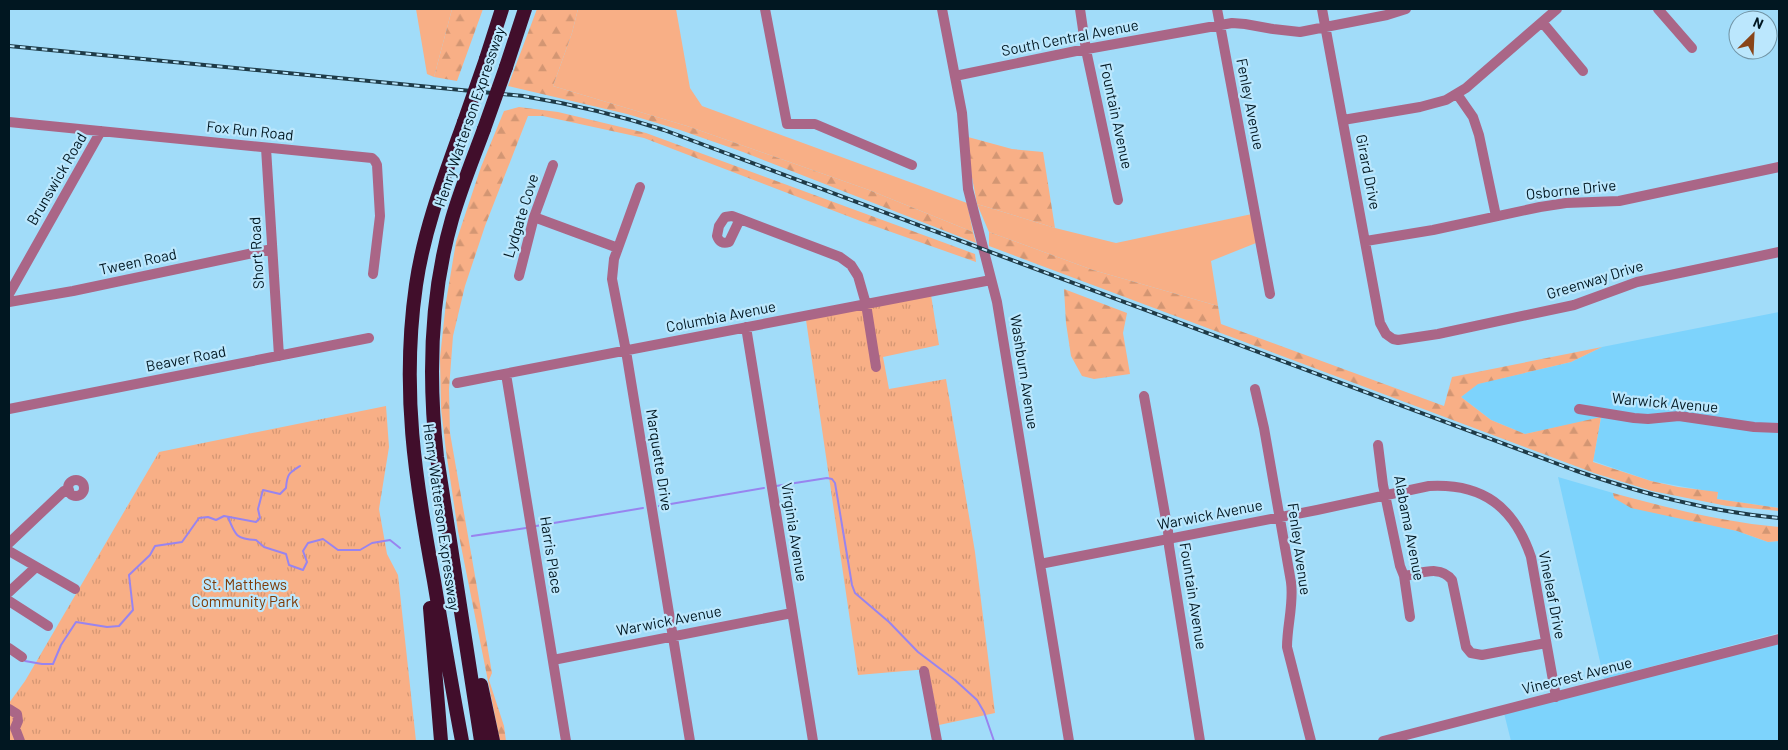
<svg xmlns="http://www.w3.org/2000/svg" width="1788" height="750" font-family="Barlow,sans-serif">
<defs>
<pattern id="forest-firs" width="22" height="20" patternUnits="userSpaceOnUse" patternTransform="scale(1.25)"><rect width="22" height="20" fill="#f8af86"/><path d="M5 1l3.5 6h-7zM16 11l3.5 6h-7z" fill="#d39673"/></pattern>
<pattern id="park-tufts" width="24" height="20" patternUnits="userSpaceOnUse" patternTransform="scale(1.25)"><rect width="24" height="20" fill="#f8af86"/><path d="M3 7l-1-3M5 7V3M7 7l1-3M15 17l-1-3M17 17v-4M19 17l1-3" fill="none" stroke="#d39673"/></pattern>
</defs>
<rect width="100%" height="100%" fill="#a1dcf9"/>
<path fill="#7dd3fc" d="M1779,312V508L1717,499L1718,493L1651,481L1593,461L1601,418L1525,434L1491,420L1461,397L1477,384L1571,362L1602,347Z
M1558,477L1613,493L1614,498L1737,531L1768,542L1779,541V633L1604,679Z
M1779,642V741H1511L1504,713Z"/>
<path fill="#f8af86" d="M416,9H452L434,77L427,74Z
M578,9H676L690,88L702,106L967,203L973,232L869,190L687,126L553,86L572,33Z
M977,204L1055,228L1116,243L1252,214L1256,243L1211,261L1218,306L1093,270L989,232Z"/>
<path fill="url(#forest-firs)" d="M452,9H483L457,81L434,77Z
M537,9H578L572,33L553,86L687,126L869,190L973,232L976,243L743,152L680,130L627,114L508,86Z
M519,107L558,112L646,133L975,254L976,262L863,222L644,138L543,116H528L485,226L465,286L453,336L449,389L450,433L492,673L489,680L504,726L506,741H500L458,531L446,451L441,408L440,358L446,302L456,242L481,167L504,111Z
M968,137L1012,149L1043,152L1055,228L977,204L969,161Z
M989,232L1093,270L1218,306L1221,324L1444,406L1452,377L1602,347L1571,362L1478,384L1461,397L1491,420L1525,434L1601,417L1593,462L1651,481L1678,487L1718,492L1717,499L1779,508V511L1727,506L1652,491L1594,473L989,246Z
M1064,289L1127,313L1123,333L1130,374L1094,379L1082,376L1071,356L1066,323Z
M1613,493C1668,508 1723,522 1779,527V541L1768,542L1737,531L1631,508L1614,498Z"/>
<path fill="url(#park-tufts)" d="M931,295L939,345L883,357L889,389L946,379L975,552L995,713L939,725L928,669L858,675L806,320Z
M386,406L389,447L379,509L387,554L398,575L416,741H9V703L25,681L159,452Z"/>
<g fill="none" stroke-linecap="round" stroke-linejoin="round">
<path stroke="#9884ef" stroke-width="2" d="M776,486L827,478L832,479L835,483L852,585L855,593L889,622L918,652L955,680L977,700L984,712L994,741
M659,506L764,488
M228,517C235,535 236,539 256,540L264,547L286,554L289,565L303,570L307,562L303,551L308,543L323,539L338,550H360L372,543L390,540L400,548
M536,526L643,508
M472,536L526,528
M25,661L42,664H53L61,645L76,622L107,627L119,626L133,610L129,575L150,555L155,546L182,542L199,518L208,517L216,520L224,516L256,522L260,518L258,509L263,490L280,494L286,488C287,474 289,473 300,466"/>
<path stroke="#aa6687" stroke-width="10" d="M765,9L787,124H815L912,165
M942,9L962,113L968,189L997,302L1069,741
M1080,9L1086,50L1118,200
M1217,9L1270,294
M1322,9L1380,323L1386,334L1393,339L1398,340L1438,334L1574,305L1637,282L1779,252
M1658,9L1692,48
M1542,22L1583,71
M955,76L1076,51L1232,23L1245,24L1273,29L1300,32L1387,15L1406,9
M1457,94L1473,117L1479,135L1496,216
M1343,120L1420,107L1446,100L1466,88L1557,9
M9,122L372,158L375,161L377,165L380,216L373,274
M266,148L279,356
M640,187L614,259L612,279L626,351L690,741
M534,217L618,248
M740,219L729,242C723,244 719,242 717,236L719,226L725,217L732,216L740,219L840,257L851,265L858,276L866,304L876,367
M1366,241L1433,230L1540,207L1566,203L1619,201L1779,167
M519,276L534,217L553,165
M9,294L101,131
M9,302L73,291L272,249
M746,327L813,741
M506,374L566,741
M457,383L991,280
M1255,389L1264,428L1291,582C1294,604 1287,625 1287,647L1311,741
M1144,396L1168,531L1169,546L1200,741
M9,409L369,338
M1579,409L1634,418L1648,419L1679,416L1754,427L1779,428
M1378,445L1383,485L1400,566L1404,576L1410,617
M68 488a8 8 0 1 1 16 0a8 8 0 1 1-16 0Z
M9,543L64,491L69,490
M9,551L75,589
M1040,564L1317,510L1429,486C1483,483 1514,507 1531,557L1556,697
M1404,576C1420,574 1440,564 1452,580L1466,647L1471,653L1482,655L1546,643
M9,592L36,567
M9,601L48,626
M9,648L22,657
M553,660L792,613
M924,671L937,741
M9,709L17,714L18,721L15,728L20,741
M1383,741L1779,639"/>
<path stroke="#410e2b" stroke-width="14" d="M486,59L502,9
M506,67L525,9
M430,608L441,741
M481,685L493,741
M462,741C452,688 443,635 434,581C415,479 401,389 416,285C424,229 445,175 464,122
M481,741L437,457C428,377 430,296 452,219C461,188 473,159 484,129"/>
<defs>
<path id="rail" d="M9,46L523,96C571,104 618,115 664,130L1574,470C1644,494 1706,511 1779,518"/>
</defs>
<use href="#rail" stroke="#1e3b48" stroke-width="4"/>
<use href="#rail" stroke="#bbe7fd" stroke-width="2" stroke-dasharray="5.5" stroke-linecap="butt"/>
<path stroke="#410e2b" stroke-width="14" d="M464,122L486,59
M484,129L506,67"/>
</g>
<g text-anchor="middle" stroke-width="4.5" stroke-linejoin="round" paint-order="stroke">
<g font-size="15" fill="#011721" stroke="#bbe7fd">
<text transform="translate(1070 38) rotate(-11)" y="5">South Central Avenue</text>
<text transform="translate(1250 104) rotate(79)" y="5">Fenley Avenue</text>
<text transform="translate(1116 116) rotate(78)" y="5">Fountain Avenue</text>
<text transform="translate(470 117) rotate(-71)" y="5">Henry Watterson Expressway</text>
<text transform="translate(250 131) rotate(6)" y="5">Fox Run Road</text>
<text transform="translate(1368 172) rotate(79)" y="5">Girard Drive</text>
<text transform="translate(57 179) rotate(-60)" y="5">Brunswick Road</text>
<text transform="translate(1571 190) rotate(-6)" y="5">Osborne Drive</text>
<text transform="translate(521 216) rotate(-73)" y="5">Lydgate Cove</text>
<text transform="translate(257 253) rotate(-93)" y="5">Short Road</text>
<text transform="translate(138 262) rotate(-12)" y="5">Tween Road</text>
<text transform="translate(1595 280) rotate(-17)" y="5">Greenway Drive</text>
<text transform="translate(721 317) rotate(-11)" y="5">Columbia Avenue</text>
<text transform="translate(186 359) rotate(-11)" y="5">Beaver Road</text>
<text transform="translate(1024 372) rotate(81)" y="5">Washburn Avenue</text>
<text transform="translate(1665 403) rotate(5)" y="5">Warwick Avenue</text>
<text transform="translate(659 460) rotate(81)" y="5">Marquette Drive</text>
<text transform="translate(1210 515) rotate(-11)" y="5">Warwick Avenue</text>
<text transform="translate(441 517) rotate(82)" y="5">Henry Watterson Expressway</text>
<text transform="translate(1409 528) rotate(79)" y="5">Alabama Avenue</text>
<text transform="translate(794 532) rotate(81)" y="5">Virginia Avenue</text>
<text transform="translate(1299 549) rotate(82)" y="5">Fenley Avenue</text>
<text transform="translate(551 555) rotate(81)" y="5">Harris Place</text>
<text transform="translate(1552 595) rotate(79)" y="5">Vineleaf Drive</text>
<text transform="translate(1193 596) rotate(81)" y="5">Fountain Avenue</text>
<text transform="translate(669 621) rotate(-11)" y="5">Warwick Avenue</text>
<text transform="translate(1577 676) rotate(-14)" y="5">Vinecrest Avenue</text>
</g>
<g font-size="15" fill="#7f3a06" stroke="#bbe7fd">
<text x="245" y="590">St. Matthews<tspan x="245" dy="17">Community Park</tspan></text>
</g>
</g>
<rect width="1788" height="750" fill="none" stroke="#011721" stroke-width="20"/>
<g transform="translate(1753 35) rotate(24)"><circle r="24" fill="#bbe7fd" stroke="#7194a5"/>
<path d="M0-4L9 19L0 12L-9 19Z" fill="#894519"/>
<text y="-8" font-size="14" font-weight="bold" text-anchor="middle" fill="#011721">N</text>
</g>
</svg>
